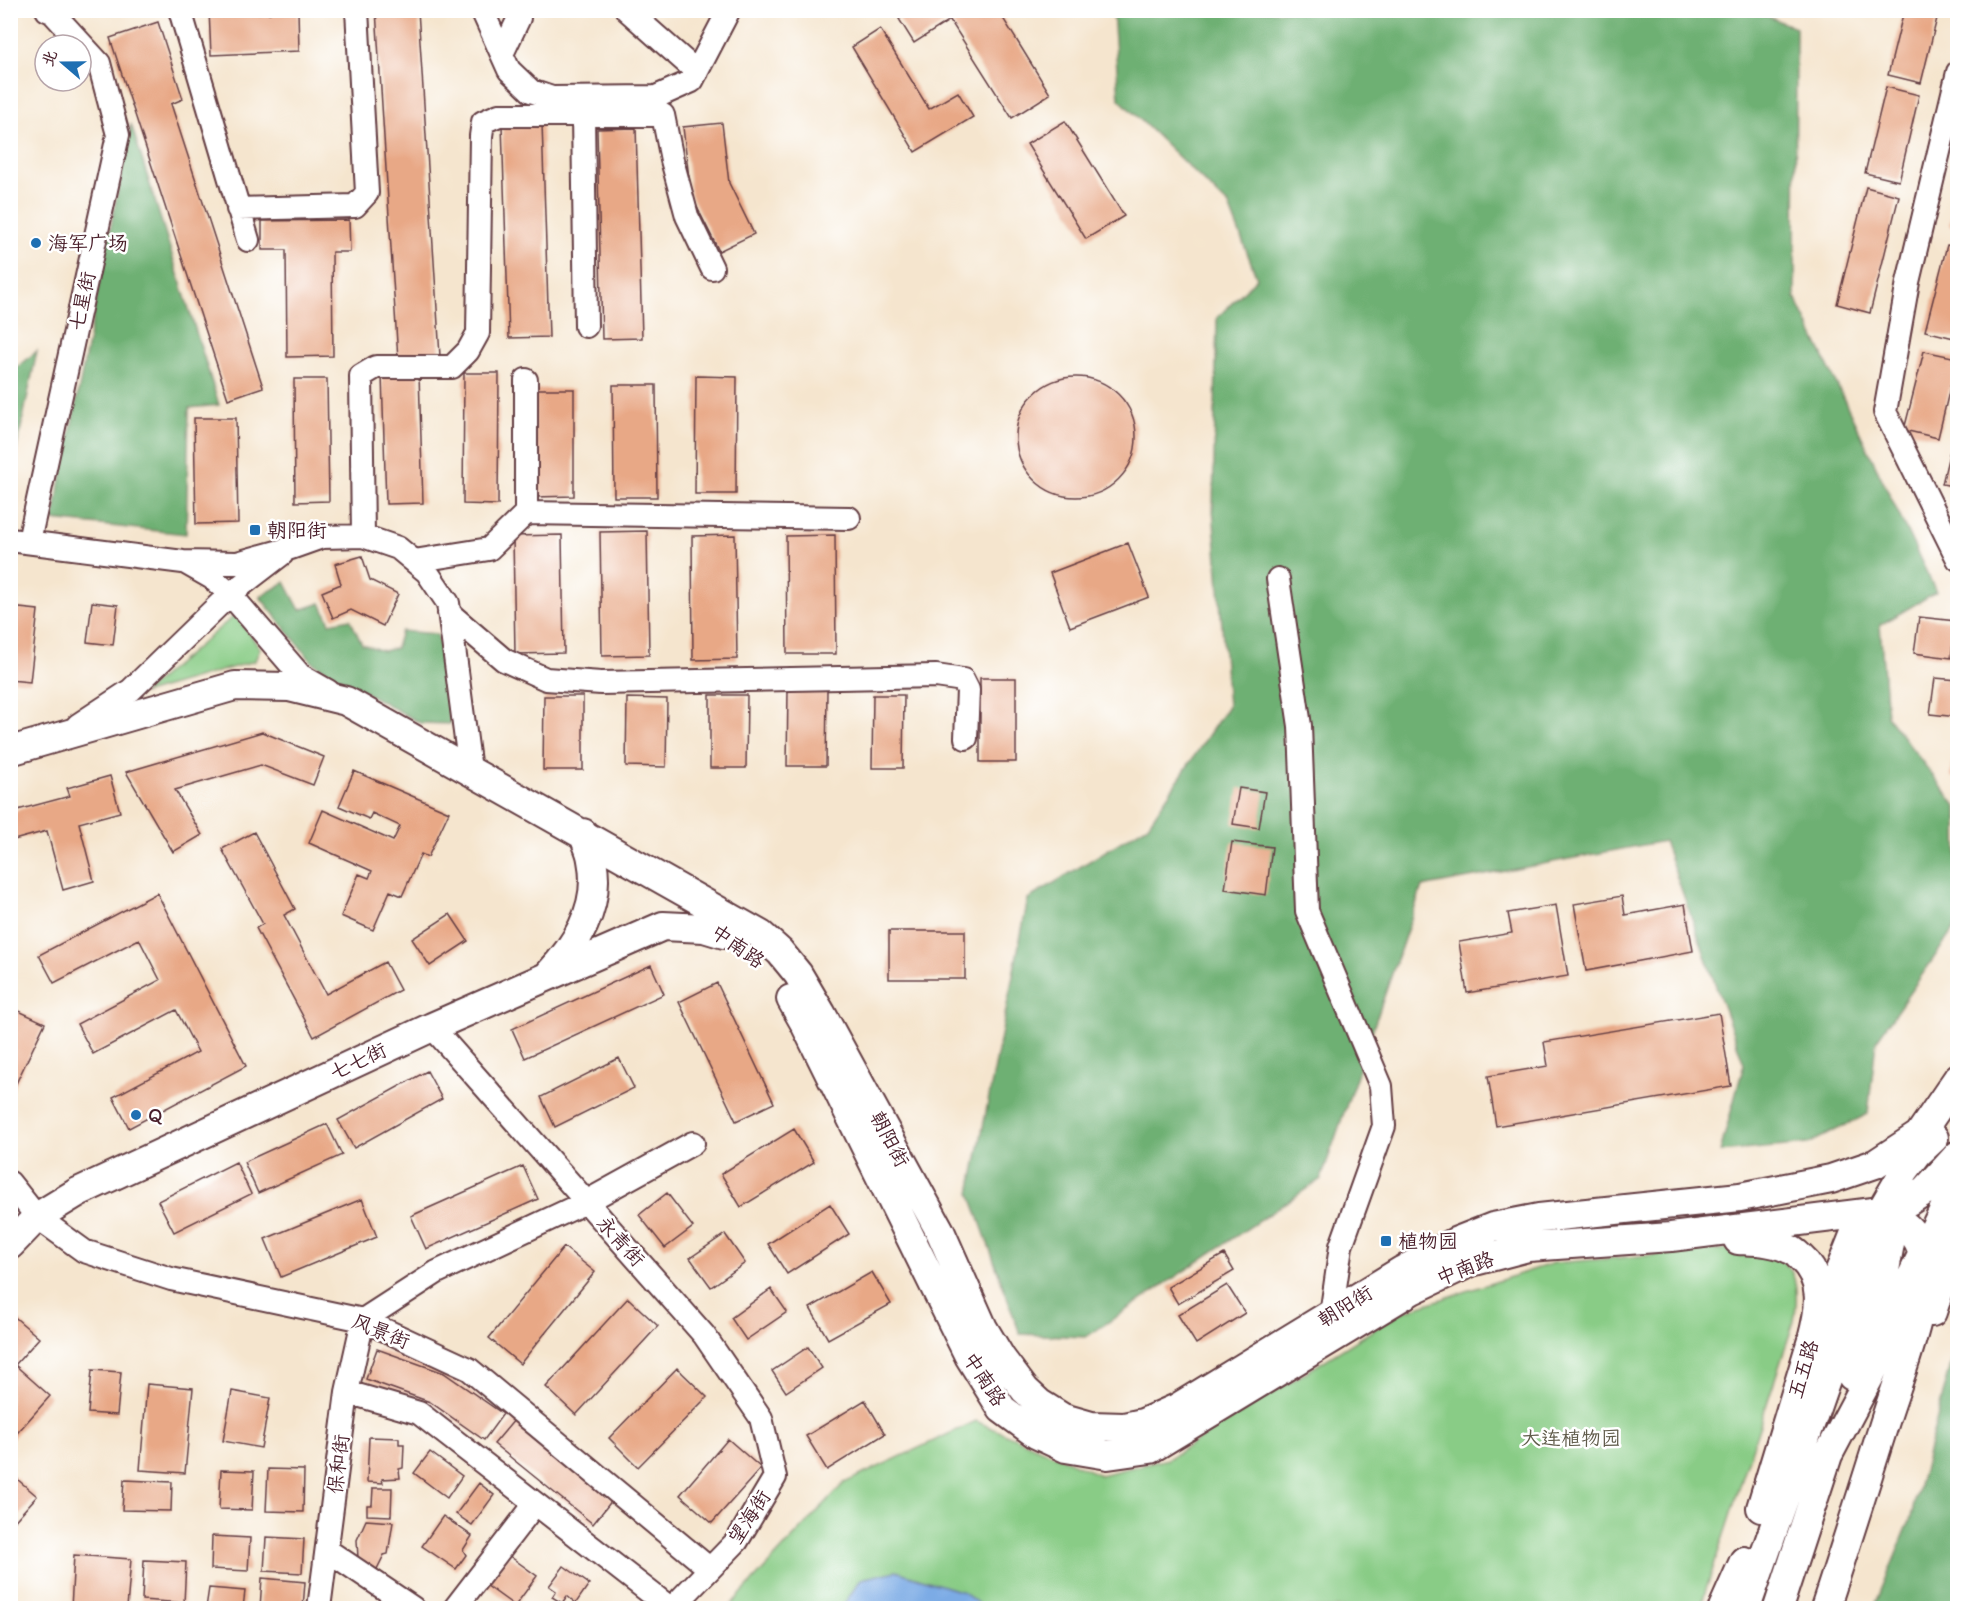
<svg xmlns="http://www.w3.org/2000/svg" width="1968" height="1619" font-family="Itim,'LXGW WenKai TC',sans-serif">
<rect width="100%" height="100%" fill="#fff"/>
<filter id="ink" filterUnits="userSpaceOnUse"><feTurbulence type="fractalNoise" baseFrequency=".0167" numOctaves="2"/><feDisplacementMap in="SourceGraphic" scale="12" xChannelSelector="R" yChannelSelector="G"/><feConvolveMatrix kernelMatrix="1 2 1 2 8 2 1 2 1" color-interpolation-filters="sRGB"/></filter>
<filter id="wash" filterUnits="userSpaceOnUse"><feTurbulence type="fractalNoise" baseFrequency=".008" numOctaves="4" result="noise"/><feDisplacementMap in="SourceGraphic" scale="24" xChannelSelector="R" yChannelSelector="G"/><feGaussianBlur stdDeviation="1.35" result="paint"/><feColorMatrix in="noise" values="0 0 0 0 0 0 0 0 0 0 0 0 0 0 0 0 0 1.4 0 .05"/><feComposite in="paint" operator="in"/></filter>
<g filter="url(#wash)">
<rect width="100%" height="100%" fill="#f5e5ce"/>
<path fill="#89cc86" stroke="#6a7658" stroke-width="1.5" d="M235,615L260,648L255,661L142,694Z
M1741,1248C1749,1249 1758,1249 1765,1251C1799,1262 1799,1291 1794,1321L1700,1608H728L844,1483L976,1421L1100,1475L1168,1459L1402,1312L1554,1263Z"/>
<path fill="#6eb073" stroke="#5c684f" stroke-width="1.5" d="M1752,10L1796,28L1795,297L1936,592L1880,625L1887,716L1957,807L1958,916L1954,929L1876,1041L1868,1114L1808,1144L1720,1152L1744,1064L1664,841L1422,887L1321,1179L1086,1337L1020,1334L970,1193L1028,899L1148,825L1228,706L1213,508L1217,318L1257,278L1229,206L1119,99L1113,11Z
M131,124L219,405L189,408L186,534L53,520Z
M37,351L11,475V373Z
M285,582L300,610L321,603L330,623L350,619L362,644L383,651L396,648L401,631L437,634L442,650L450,724L420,723L313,663L260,597Z
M1957,1342V1608H1874L1910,1520Z"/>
<path fill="#7babe5" stroke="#626588" stroke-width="1.5" d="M896,1571L963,1592L984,1608H841L861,1579Z"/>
<g id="blocks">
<path fill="#e8a886" d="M209,10H233L234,14L270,13V10H298L299,51L211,55Z
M376,10H418L440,356L398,359Z
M913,10H998L1050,94L1012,118L950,20L914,43L899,19Z
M1904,10H1939L1921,83L1888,75Z
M158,22L183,99L171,104L263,387L228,399L110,38Z
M880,29L929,109L958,92L973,117L915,152L852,47Z
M1886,87L1919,95L1899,181L1865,173Z
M1065,121L1124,216L1086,239L1027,144Z
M542,123L549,337L509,338L502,125Z
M722,123L729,183L754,234L719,251L691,195L683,127Z
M636,128L642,338L602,339L597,129Z
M1866,187L1899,196L1870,313L1837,304Z
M1957,194H1958V227L1949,225Z
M349,220L350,252H332L333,356L287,357L286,250H262V221Z
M1947,245L1958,247V339L1925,331Z
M1924,351L1957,358L1938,438L1904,430Z
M464,373H499L498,505L463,504Z
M419,374L423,503L386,504L382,375Z
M696,376L737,377L736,494H695Z
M1016 437a60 60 0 1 1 120 0a60 60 0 1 1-120 0Z
M294,379H327L329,501L295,502Z
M613,385H656L657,497H614Z
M534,389H574V496L535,497Z
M194,418H236L238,523L196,524Z
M1952,442L1958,444V487L1942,484Z
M647,531L649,655L602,656L600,532Z
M562,535L564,653L515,654L513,536Z
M735,535L737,659L693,660L692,536Z
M835,535L836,654H787L786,536Z
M1128,543L1149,597L1070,627L1050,573Z
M362,556L370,580L398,594L383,626L351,610L333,618L322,592L341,584L335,564Z
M92,602L118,605L113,645L87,642Z
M10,607L38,610L30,682L10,680Z
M1919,617L1956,621L1951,658L1914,653Z
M980,678H1016V762H980Z
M1935,678L1958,680V717L1930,714Z
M788,690H827L826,766H787Z
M710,695H747L746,768H710Z
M873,695H904L903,768H872Z
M544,696H583V770H543Z
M627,698L667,699L666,767L626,766Z
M262,732L324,757L313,785L261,765L175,790L202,835L173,852L126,772Z
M1955,741H1958V778L1951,777Z
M354,771L449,812L428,857L421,854L402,896L390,891L373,930L341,916L359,874L369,878L372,871L309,843L323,810L393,841L400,826L372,813L369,819L339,806Z
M110,776L120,812L79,823L94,881L63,890L47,831L10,841V812L70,796L67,788Z
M1239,788L1265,792L1259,828L1233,824Z
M254,832L295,909L284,915L326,994L385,962L400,990L314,1037L256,928L263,924L222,849Z
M1232,842L1272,847L1266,895L1225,889Z
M157,893L246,1066L129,1128L113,1097L198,1052L176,1010L93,1054L77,1024L160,980L139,939L54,983L39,955Z
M1622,896L1625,915L1685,904L1693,951L1586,971L1574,904Z
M1556,905L1568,976L1467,993L1459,942L1512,933L1508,913Z
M450,914L468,941L430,966L412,939Z
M889,931H965V979H889Z
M651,965L664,994L525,1058L512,1029Z
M717,983L774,1103L736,1121L679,1002Z
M10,1007L45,1023L10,1096Z
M1719,1013L1731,1086L1496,1126L1488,1076L1548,1066L1544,1042Z
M619,1058L634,1088L555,1127L541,1097Z
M427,1071L442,1099L354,1148L338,1120Z
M327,1124L342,1155L258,1193L244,1162Z
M794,1129L814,1162L741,1207L721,1174Z
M236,1162L251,1194L174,1232L158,1201Z
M523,1166L538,1199L426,1249L411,1216Z
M667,1193L693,1227L665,1248L639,1215Z
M362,1199L377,1237L281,1277L265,1239Z
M830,1204L849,1234L787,1274L768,1244Z
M725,1234L745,1263L711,1287L690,1258Z
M564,1247L595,1272L520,1364L489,1338Z
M1224,1254L1234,1271L1178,1304L1168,1287Z
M872,1272L891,1304L828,1339L810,1308Z
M1227,1285L1245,1313L1196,1344L1178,1315Z
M771,1289L787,1312L746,1340L731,1318Z
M628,1298L658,1326L576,1415L546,1387Z
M10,1313L39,1338L15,1365L50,1396L10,1441Z
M808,1347L822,1368L786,1392L772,1371Z
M377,1349L444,1373L503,1414L484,1440L430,1402L366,1379Z
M677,1368L707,1397L638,1467L609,1438Z
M92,1370L121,1372L117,1415L88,1413Z
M147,1384L193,1388L185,1473L140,1470Z
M232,1391L270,1398L261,1448L223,1441Z
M865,1400L885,1434L827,1470L806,1436Z
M515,1419L613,1499L593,1524L494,1444Z
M369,1437L399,1438V1444H404L403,1468L399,1469L400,1478L382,1479L383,1483L367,1482Z
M728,1439L761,1468L712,1523L680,1495Z
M430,1452L462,1476L447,1498L414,1473Z
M268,1469L304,1470L303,1512L266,1511Z
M221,1470L254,1471L252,1510L219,1509Z
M10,1473L37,1496L10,1526Z
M124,1480L172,1482L171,1511L122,1510Z
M479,1483L494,1495L472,1525L456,1514Z
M373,1488H392L391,1516L367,1515V1505H372Z
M443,1516L472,1536L463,1550L466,1555L456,1569L422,1546Z
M366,1520L393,1522L388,1554L384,1555L376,1571L358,1558L357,1540Z
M212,1536L250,1538L248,1571L211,1569Z
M266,1537L304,1539L302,1573L264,1571Z
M74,1555L131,1559L127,1608H71Z
M508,1555L537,1576L515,1606L486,1585Z
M144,1560L186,1562L184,1603L142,1600Z
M564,1566L589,1584L576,1603L567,1596L562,1603L552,1597L556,1591L549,1586Z
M262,1578L305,1582L303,1608H260Z
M209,1588L245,1591L243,1608H206Z"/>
</g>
</g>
<g filter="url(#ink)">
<use href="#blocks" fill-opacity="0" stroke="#643d43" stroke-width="1.5"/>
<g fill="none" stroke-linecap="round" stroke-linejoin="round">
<defs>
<path id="minor" d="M180,10L248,240
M482,10L509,70L531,91L552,98L656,97L692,81L729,10
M627,10L697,72
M502,54L519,18V10
M1958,72L1908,282L1885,412L1958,559
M583,115L586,326
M238,209L355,206L367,193L357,10
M526,513L849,518
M363,536L361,376L376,367H452L468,351L478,333L481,136L483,122L499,115H663L672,160L687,216L712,268
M10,540L183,562L237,563L291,548L322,537L363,536L398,548L427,572L448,603L470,770
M29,541L118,135L99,63L52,12L47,10
M414,561L489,549L526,513V380
M184,562L212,578L230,594L300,675L328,691
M1278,579L1300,726L1307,911L1381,1086L1384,1126L1341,1246L1331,1315
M449,613L504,660L546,679L601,683L936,676L963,680L968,690L966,738
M78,725L131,690L230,594L282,554
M432,1027L704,1335L761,1418L775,1477L737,1541L672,1608
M10,1183L37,1217L84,1251L171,1279L363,1320L469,1369L710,1569
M347,1392L419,1413L670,1608
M327,1550L413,1608
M319,1608L347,1392L363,1320L437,1272L586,1202L693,1143
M455,1608L535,1504"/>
<path id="major" d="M10,751L235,686L289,687L346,701L761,935L780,952L798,974L821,1013L940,1231L983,1328L1001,1358L1025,1390L1039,1403L1063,1418L1091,1426L1124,1427L1143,1423L1177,1408L1403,1270L1455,1242L1493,1227L1539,1218L1740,1197L1831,1179L1875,1164L1919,1135L1958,1078
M550,973C579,942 601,904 592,860C591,851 586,842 583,833
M791,999L804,1022L969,1356L1002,1409L1036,1434L1066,1448L1108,1455L1150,1449L1412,1290L1471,1262L1528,1247L1671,1237L1881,1211L1909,1201L1926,1190L1958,1155
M1738,1240C1755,1241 1774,1241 1789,1249C1793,1250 1797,1254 1800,1257C1826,1280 1820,1310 1812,1340L1761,1508
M10,1245L37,1217L78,1192L432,1027L663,926L704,928L724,934
M1932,1312L1958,1233
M1823,1313L1857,1228
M1852,1376L1885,1270L1891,1238L1884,1219
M1723,1608L1744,1561
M1746,1608L1839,1342L1881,1211L1905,1170L1918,1153L1934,1138
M1778,1608L1828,1455L1870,1376L1912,1276L1958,1180
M1825,1608C1846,1545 1866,1481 1886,1418C1900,1374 1931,1298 1923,1255C1919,1233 1900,1219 1881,1211"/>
</defs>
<use href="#minor" stroke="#643d43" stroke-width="26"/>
<use href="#major" stroke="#643d43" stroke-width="32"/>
<use href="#minor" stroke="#fff" stroke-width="22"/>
<use href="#major" stroke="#fff" stroke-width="28"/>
</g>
</g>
<g fill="#1f6fb2" stroke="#fff" stroke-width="2">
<circle cx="36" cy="243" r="6"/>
<rect x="249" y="524" width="12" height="12" rx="3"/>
<circle cx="136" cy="1115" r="6"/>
<rect x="1380" y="1235" width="12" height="12" rx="3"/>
</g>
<g text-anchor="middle" stroke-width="5" stroke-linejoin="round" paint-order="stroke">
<g font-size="20" fill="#4a1f2b" stroke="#fff" text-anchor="start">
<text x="48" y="250">海军广场</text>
<text x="267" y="537">朝阳街</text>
<text x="148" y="1122">Q</text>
<text x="1398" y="1248">植物园</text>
</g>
<g font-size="20" fill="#4a1f2b" stroke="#fff">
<text transform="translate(82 301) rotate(-78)" y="7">七星街</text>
<text transform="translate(738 946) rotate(35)" y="7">中南路</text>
<text transform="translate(358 1061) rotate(-25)" y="7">七七街</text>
<text transform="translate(890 1139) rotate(62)" y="7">朝阳街</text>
<text transform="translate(621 1241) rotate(48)" y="7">永青街</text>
<text transform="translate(1465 1268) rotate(-21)" y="7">中南路</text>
<text transform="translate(1345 1306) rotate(-32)" y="7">朝阳街</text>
<text transform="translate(381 1331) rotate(22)" y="7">风景街</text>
<text transform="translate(1803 1369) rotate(-73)" y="7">五五路</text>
<text transform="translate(985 1379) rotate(57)" y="7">中南路</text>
<text transform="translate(338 1464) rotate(-83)" y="7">保和街</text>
<text transform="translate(749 1517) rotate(-57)" y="7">望海街</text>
</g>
<g font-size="20" fill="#605c4b" stroke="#fff">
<text x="1571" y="1445">大连植物园</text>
</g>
</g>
<rect width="1968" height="1619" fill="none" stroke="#fff" stroke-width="36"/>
<g transform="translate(63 63) rotate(290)"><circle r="28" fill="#ffffff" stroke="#b7a5aa" stroke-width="1.5"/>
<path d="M0-4.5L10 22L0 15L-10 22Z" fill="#1f6fb2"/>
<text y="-9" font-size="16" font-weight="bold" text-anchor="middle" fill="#4a1f2b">北</text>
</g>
</svg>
